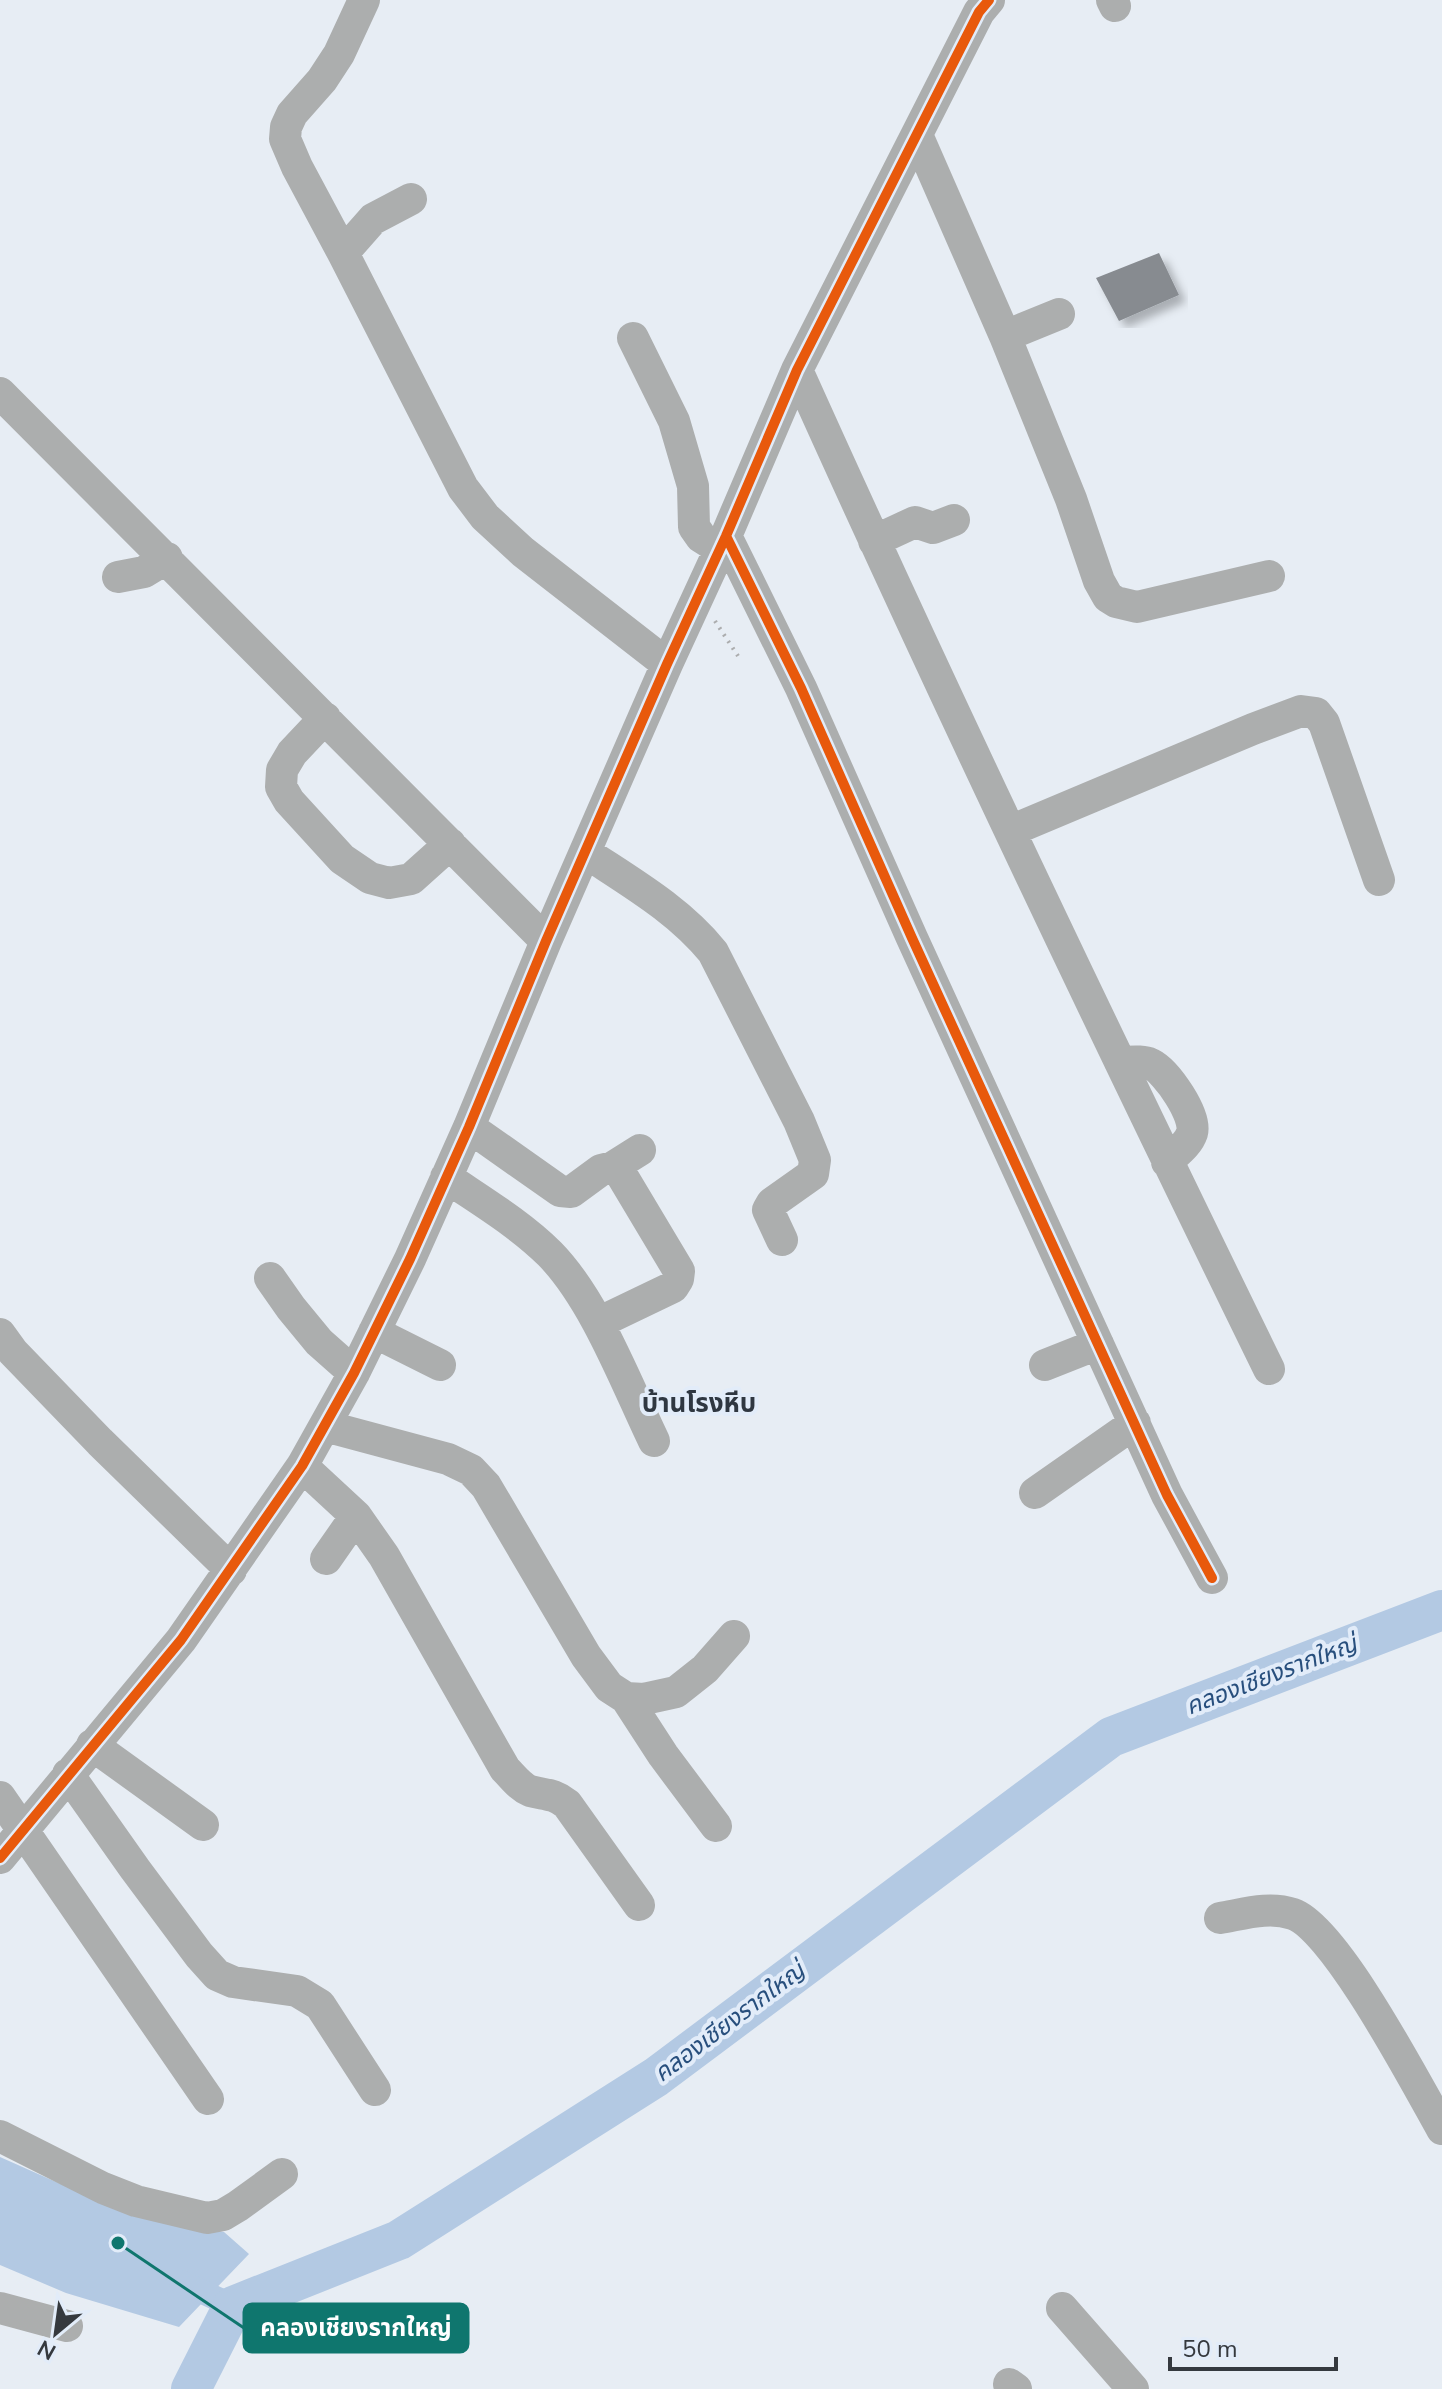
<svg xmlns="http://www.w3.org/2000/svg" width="1442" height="2389" font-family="'Nunito Sans','Noto Sans Thai',sans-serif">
<defs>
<filter id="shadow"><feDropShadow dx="7" dy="7" stdDeviation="4" flood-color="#0004"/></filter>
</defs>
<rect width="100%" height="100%" fill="#e7edf4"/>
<path fill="#b3c9e3" d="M0,2157L126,2213L224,2232L249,2254L179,2327L66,2293L0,2265Z"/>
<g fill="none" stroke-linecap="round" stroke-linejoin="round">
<path stroke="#b3c9e3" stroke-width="24" d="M181,2282L233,2306"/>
<path stroke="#b3c9e3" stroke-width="40" d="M191,2389L233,2306L399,2240L656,2077L1111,1737L1442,1610"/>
</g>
<path fill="#878b90" filter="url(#shadow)" d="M1159,253L1179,295L1119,321L1096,278Z"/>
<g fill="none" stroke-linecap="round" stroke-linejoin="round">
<path stroke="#acadae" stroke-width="4" stroke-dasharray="2 6" stroke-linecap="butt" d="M715,621L738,656"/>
<path stroke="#acaeae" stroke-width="32" d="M364,0L339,54L322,80L292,114L286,127L285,139L297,167L343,253L463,488L485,517L523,552L667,664
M1112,0L1115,6
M917,135L1005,336L1071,499L1099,581L1108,597L1116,602L1137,607L1269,576
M343,253L373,219L411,199
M1005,336L1059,314
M633,338L674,421L693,486L694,527L701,537L720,549
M797,370C948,706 1107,1038 1269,1369
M0,393L546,941
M726,536L801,688L912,938L1167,1495L1212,1578
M874,541L915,522L933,528L954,520
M118,577L144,572L167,558
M325,718L292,753L282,770L281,787L289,801L342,859L370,878L389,883L411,879L450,844
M1010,831L1253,729L1301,711L1316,713L1324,723L1379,880
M585,852C630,882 678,909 713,952L799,1121L815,1160L813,1174L772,1203L768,1210L782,1240
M1120,1062C1129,1062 1142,1060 1151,1064C1167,1072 1197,1116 1192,1133C1188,1145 1176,1153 1167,1162
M469,1127L560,1191L571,1192L601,1170L613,1167L621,1174L679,1271L678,1279L673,1287L598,1323
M613,1167L640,1150
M446,1177C481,1201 520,1224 550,1254C595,1300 626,1383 654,1441
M270,1278L291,1308L319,1342L354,1373
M374,1332L440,1365
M0,1334L13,1352L100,1442L231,1570
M1045,1365L1098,1344
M325,1426L448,1459L471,1470L486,1486L586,1656L609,1687L626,1698L644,1699L676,1692L705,1669L734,1636
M302,1466L356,1516L384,1556L505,1769C513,1777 520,1787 530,1791C545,1795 553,1793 567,1804L639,1905
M1035,1493L1135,1423
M326,1559L356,1516
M626,1698L663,1755L716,1826
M92,1745L203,1825
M68,1774L135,1869L199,1955L217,1975L233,1982L297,1991L320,2005L375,2090
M0,1797L208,2099
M0,1858L181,1640L302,1466L354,1373L410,1259L469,1127L546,941L667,664L726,536L797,370L979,12L989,0
M1220,1918C1244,1914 1269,1906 1293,1914C1335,1928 1417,2085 1442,2129
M0,2136L103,2188L136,2201L207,2218L223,2215L238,2206L282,2174
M0,2308L67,2326
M1062,2308L1133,2389
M1009,2384L1016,2389"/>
<defs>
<path id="cycleway" d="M726,536L801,688L912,938L1167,1495L1212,1578
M0,1858L181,1640L302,1466L354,1373L410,1259L469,1127L546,941L667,664L726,536L797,370L979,12L989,0"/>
</defs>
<use href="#cycleway" stroke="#e2ecf9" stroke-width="15"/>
<use href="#cycleway" stroke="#e8590c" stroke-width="10"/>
</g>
<g text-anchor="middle" stroke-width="8" stroke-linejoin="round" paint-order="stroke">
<g font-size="24" font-style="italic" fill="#284f7d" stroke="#e2ecf9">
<text transform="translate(1271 1675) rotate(-21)" y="8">คลองเชียงรากใหญ่</text>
<text transform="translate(729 2022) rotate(-37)" y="8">คลองเชียงรากใหญ่</text>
</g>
<g font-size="26" font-weight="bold" fill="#2f3741" stroke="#e2ecf9">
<text x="699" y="1412">บ้านโรงหีบ</text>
</g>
</g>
<path fill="none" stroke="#0f766e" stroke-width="3" d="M118 2243L244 2328"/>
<circle fill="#0f766e" stroke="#e2ecf9" stroke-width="3" cx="118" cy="2243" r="8"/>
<rect fill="#0f766e" stroke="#0f766e" stroke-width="3" x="244" y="2304" width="224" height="48" rx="8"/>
<g font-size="24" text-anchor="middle" font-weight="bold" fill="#fff">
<text x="356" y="2336">คลองเชียงรากใหญ่</text>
</g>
<g transform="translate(56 2333) rotate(209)" stroke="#e2ecf9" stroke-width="6" paint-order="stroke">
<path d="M0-6L14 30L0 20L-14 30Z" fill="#35393e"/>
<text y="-12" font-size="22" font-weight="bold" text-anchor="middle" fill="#35393e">N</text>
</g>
<path d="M1170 2357v12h166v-12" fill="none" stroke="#35393e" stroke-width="4"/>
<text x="1182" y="2357" font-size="24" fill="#35393e" stroke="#e2ecf9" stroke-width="6" paint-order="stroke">50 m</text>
</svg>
